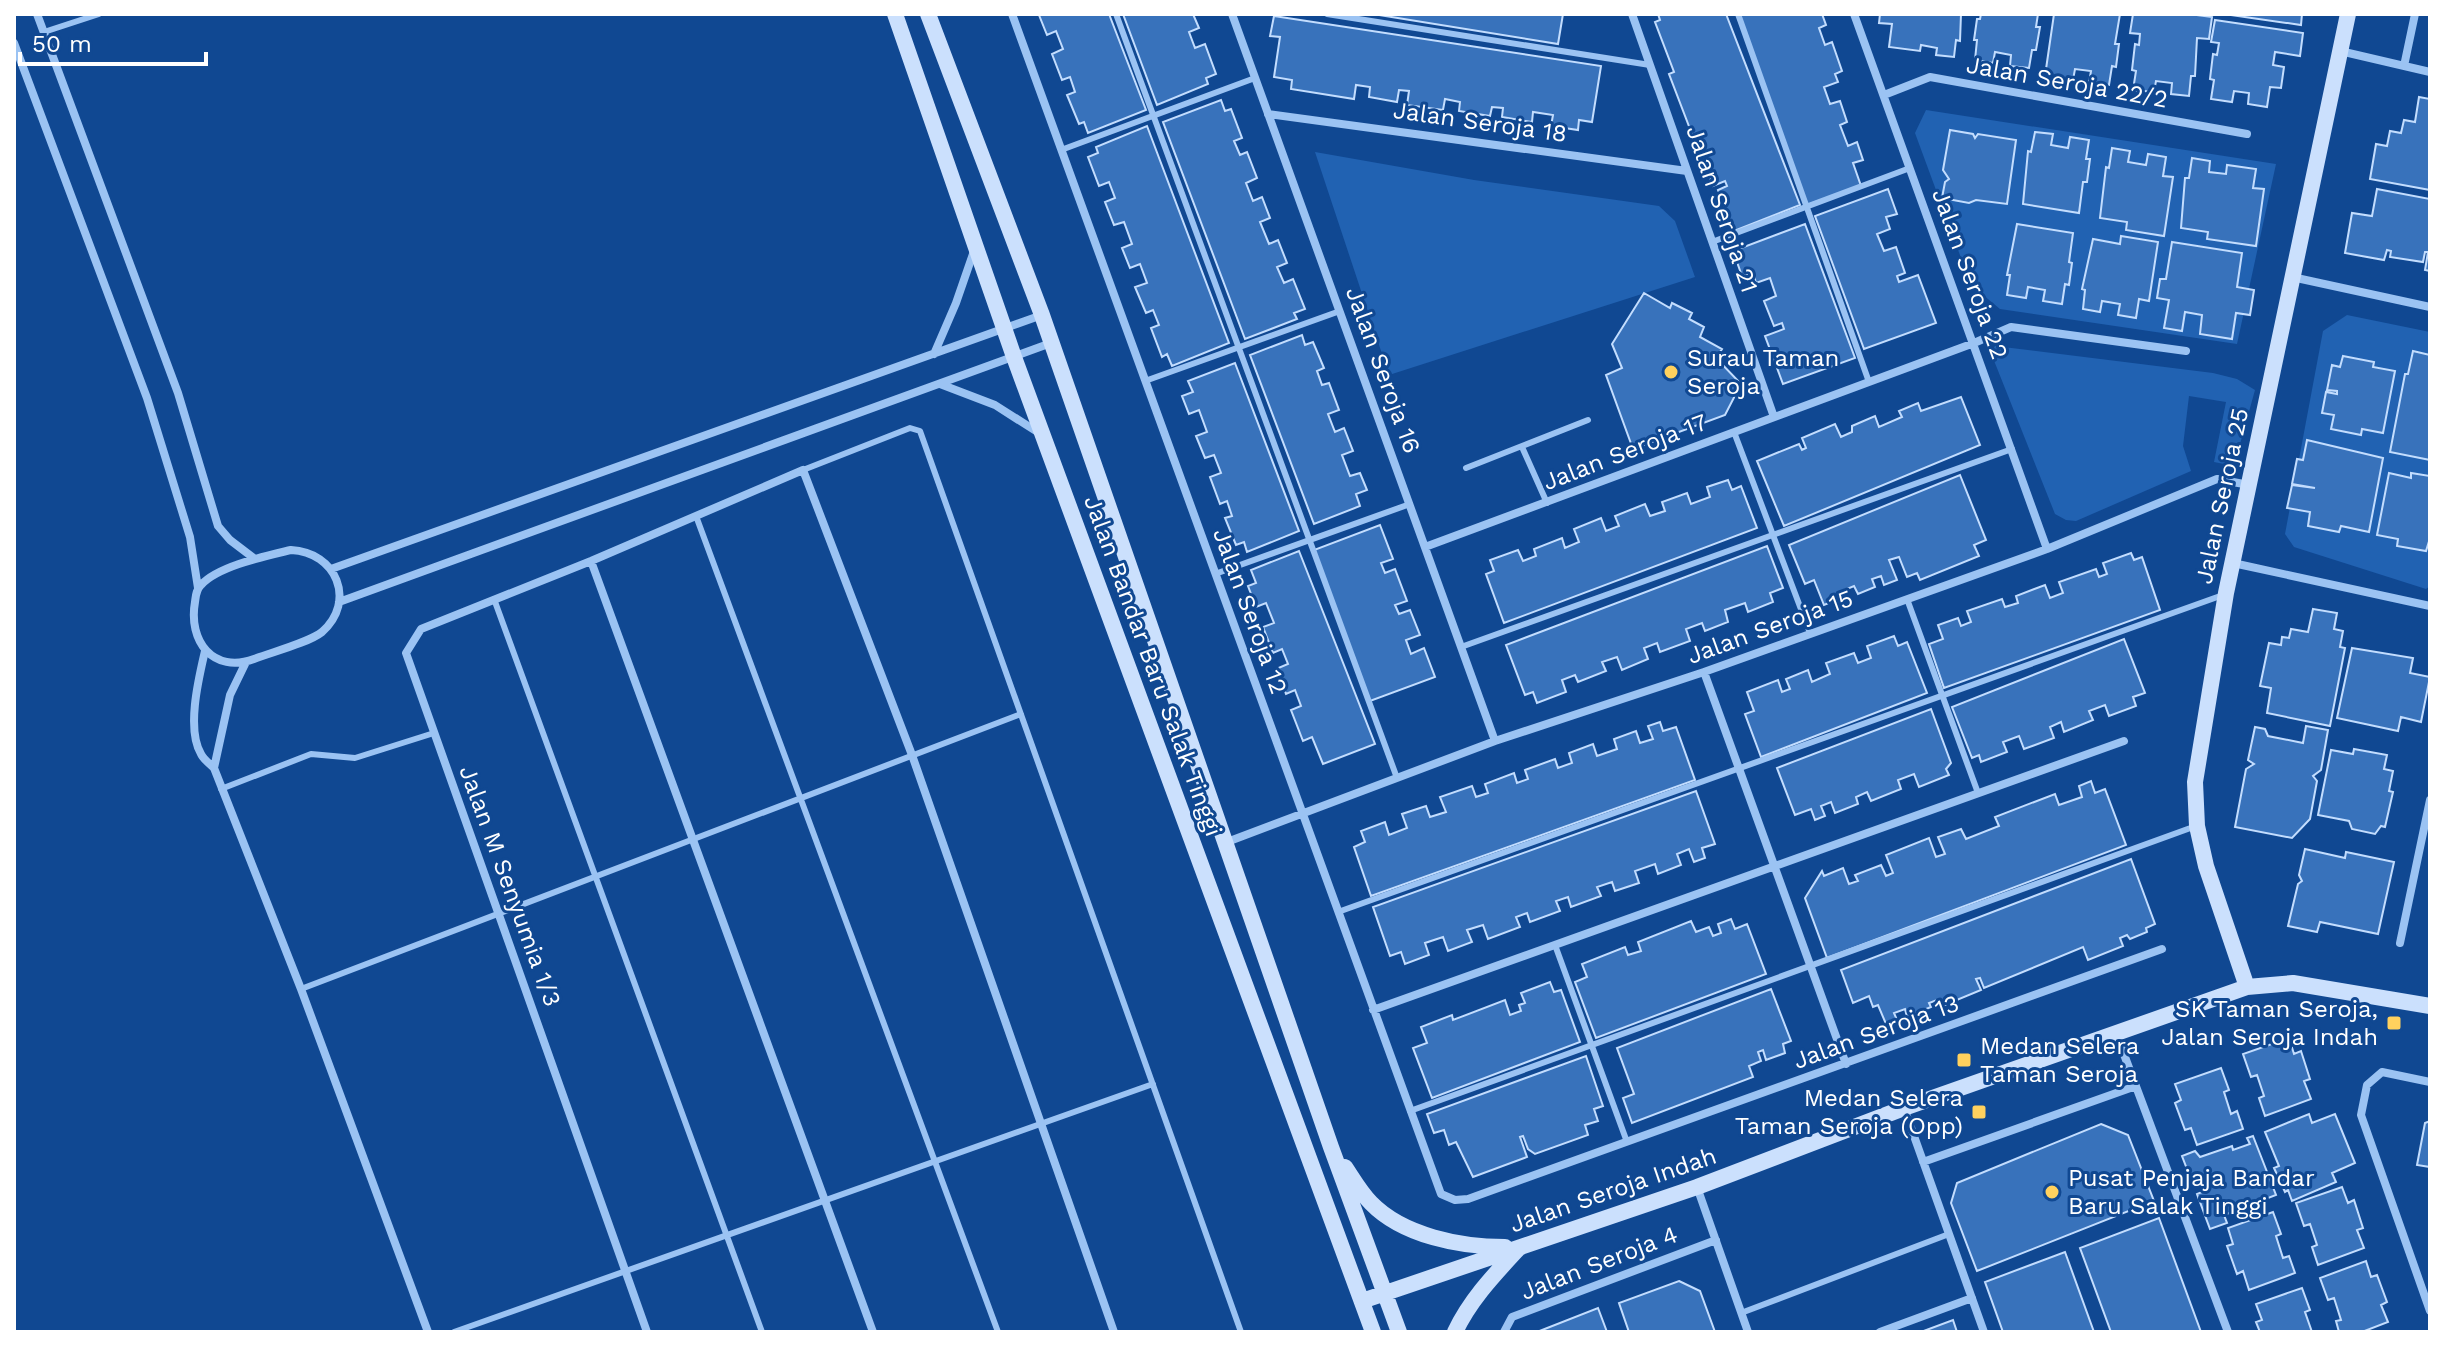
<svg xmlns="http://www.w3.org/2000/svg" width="2444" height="1346" font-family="'Work Sans',sans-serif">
<rect width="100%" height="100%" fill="#104892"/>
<path fill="#2162b2" d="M1926,110L2276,164L2237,344L2000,309L1971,285L1915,133Z
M1315,152L1474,180L1659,206L1675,221L1695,277L1389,375Z
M2347,315L2430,332V586L2426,589L2294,547L2285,534L2323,331Z
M1995,346L2213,373L2237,379L2255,390L2240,444L2224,464L2214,462L2226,402L2189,396L2183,446L2191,471L2076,521L2066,520L2055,514L1991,353Z"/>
<path fill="#3872bb" stroke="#c3ddfe" stroke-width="2" d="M1109,14L1146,110L1088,133L1084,122L1079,124L1067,95L1075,92L1070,77L1062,80L1052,54L1063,49L1056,31L1047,35L1039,15Z
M1123,14H1193L1199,28L1189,32L1195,48L1205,44L1216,74L1206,78L1208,84L1157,105Z
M1373,14H1563L1558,44Z
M1658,14H1726L1800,205L1734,231L1718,190L1727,186L1725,181L1713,186L1704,163L1700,165L1691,143L1695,142L1669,74L1674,72L1655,22L1660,20Z
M1739,14H1822L1826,25L1819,28L1825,45L1832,42L1842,71L1835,74L1838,82L1824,87L1830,104L1840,101L1847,122L1840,125L1848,146L1857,142L1863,160L1853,163L1861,186L1807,205Z
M1880,14H1961L1960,41L1956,40L1954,57L1936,55L1937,48L1921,45L1920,51L1889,47L1892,24L1879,23Z
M1981,14H2038L2036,27H2040L2036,50H2032L2029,68L2010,66L2011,55L1995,52L1993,63L1975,60L1977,40H1974L1977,19H1980Z
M2054,14H2120L2115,44H2119L2116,67L2112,66L2109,85L2089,83L2091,71L2075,69L2073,80L2045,76Z
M2133,14H2189L2212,17L2209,39L2197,38L2195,76H2191L2189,96L2171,94L2172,83L2156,81L2154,92L2133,90L2136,71L2132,70L2135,44L2139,45L2140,34L2130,33Z
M2224,14H2302L2301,25Z
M1274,16L1601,66L1592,122L1579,120L1578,130L1551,126L1553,115L1533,112L1532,122L1502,117L1503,108L1492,107L1490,116L1459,111L1460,102L1445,99L1443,110L1407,105L1409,91L1399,90L1397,102L1369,97L1370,87L1356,85L1354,99L1291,89L1292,80L1274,77L1280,37L1270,36Z
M2215,20L2303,33L2300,56L2275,52L2273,65L2284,67L2281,88L2270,87L2267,107L2248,104L2249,93L2234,91L2232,102L2211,99L2214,80L2210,79L2213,54L2217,55L2219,43L2211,42Z
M2419,97L2430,99V190L2370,179L2376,144L2387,146L2390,131L2401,133L2404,120L2415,122Z
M1221,100L1225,111L1231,109L1242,138L1234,141L1240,155L1247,152L1257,178L1246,183L1253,201L1262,197L1270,218L1260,222L1269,244L1278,240L1287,263L1277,267L1284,283L1293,279L1305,309L1294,313L1297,319L1245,339L1163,122Z
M1147,126L1229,343L1172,366L1167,354L1162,357L1151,328L1159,325L1153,310L1146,313L1135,287L1147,283L1140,264L1130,268L1122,248L1132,244L1124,222L1114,225L1105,202L1115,198L1109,182L1099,186L1088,157L1098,153L1096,147Z
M1950,130L1973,134L1975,138L1978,134L2016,140L2007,204L1976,200L1969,203L1942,198L1945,182L1949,179L1943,170Z
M2035,132L2053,134L2051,145L2068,148L2070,137L2089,140L2086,159H2090L2087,182H2083L2079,213L2023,204L2028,151L2031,152Z
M2112,148L2130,151L2128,162L2146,165L2148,154L2166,157L2163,176L2173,177L2164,236L2126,230L2127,222L2100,218L2106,167L2109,168Z
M2192,158L2210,161L2209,172L2226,174L2227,165L2256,169L2253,188L2264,189L2256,246L2207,239L2208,232L2181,228L2185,178H2189Z
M1888,189L1897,214L1886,217L1890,229L1877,234L1884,251L1896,247L1905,273L1897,276L1899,282L1918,275L1936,323L1864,349L1815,216Z
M2377,189L2430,199V271L2425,270L2428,252H2425L2423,262L2390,257L2391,251L2387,250L2384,260L2345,253L2352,213L2372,216Z
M1805,224L1855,358L1783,384L1765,336L1784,329L1782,323L1774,326L1764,301L1776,296L1770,278L1756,283L1753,272L1742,276L1733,251Z
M2017,224L2073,233L2069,262L2072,263L2069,285L2065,284L2062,304L2043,301L2045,290L2028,287L2026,298L2007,295L2010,275H2007Z
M2121,236L2158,242L2149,301L2139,299L2136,318L2118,315L2120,304L2102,301L2100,312L2083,309L2085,290L2082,289L2093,239L2120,244Z
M2172,242L2242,253L2237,287L2254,290L2250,315L2236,313L2232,339L2200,334L2202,315L2185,312L2182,331L2164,328L2169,300L2157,298L2160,279H2166Z
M1644,293L1670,308L1672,303L1692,313L1689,319L1704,327L1700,337L1722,349L1716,358L1741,384L1725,415L1633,449L1606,375L1622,368L1612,344Z
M1302,335L1305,345L1313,342L1324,368L1317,371L1322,385L1329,383L1339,410L1328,414L1335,432L1344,428L1353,451L1342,455L1350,476L1360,473L1367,490L1356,494L1360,506L1314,524L1250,355Z
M2413,351L2430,355V460L2390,452L2405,374H2408Z
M2343,356L2374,362L2373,367L2395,371L2383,433L2362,429L2361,435L2331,429L2334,415L2322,413L2326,392L2337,394V391L2327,390L2332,365L2340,367Z
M1235,363L1299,531L1247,552L1244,542L1236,545L1225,518L1232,516L1227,501L1220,504L1210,477L1221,473L1214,455L1205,458L1196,436L1207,432L1199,410L1189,414L1182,396L1193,392L1188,381Z
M1961,397L1980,445L1784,526L1757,461L1799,444L1802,450L1806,448L1802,438L1835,424L1841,437L1852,432V426L1875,416L1879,427L1902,417L1899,411L1918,403L1921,411Z
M2307,440L2383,458L2369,532L2341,526L2339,532L2308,526L2310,512L2287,508L2292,485L2315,488L2292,484L2297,459L2303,460Z
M2389,473L2411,478V473L2430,476V538L2426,551L2397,546L2398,539L2377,535Z
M1960,475L1986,540L1974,545L1979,556L1920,580L1917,573L1907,577L1899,557L1889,560L1897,580L1884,585L1881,576L1872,579L1875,587L1858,594L1854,586L1842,591L1844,597L1824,605L1814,580L1805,584L1789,545Z
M1728,480L1732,490L1741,486L1757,528L1504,623L1486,574L1494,571L1490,560L1518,550L1523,561L1536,556L1534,549L1562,538L1565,548L1579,542L1574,529L1601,518L1606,531L1619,526L1615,516L1645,504L1650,516L1665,511L1662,502L1687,493L1691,504L1710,497L1707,487Z
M1380,525L1393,559L1381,563L1385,573L1395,569L1407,601L1395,605L1399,614L1410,610L1420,635L1406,640L1411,654L1424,648L1435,677L1370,701L1314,550Z
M1767,546L1783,588L1770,593L1773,602L1748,612L1745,603L1725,610L1728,622L1705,631L1702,623L1686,629L1690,641L1660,652L1657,643L1644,648L1648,659L1622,670L1617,657L1602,662L1606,671L1578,682L1575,675L1562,680L1566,692L1537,703L1533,692L1525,695L1506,645Z
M1299,551L1375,744L1323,764L1312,737L1303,741L1291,710L1301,706L1295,690L1286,694L1276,669L1288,664L1282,649L1273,653L1263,627L1274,623L1266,603L1256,607L1248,586L1256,583L1251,570Z
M2131,553L2134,560L2142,557L2160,610L1944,688L1929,644L1943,639L1938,625L1958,618L1961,626L1971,622L1967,611L2002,599L2005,607L2018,603L2016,596L2045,585L2050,598L2063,593L2059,582L2096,569L2099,577L2107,574L2103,563Z
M2313,609L2337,613L2334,629L2343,631L2340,647L2345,648L2330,726L2267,713L2271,688L2260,686L2269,643L2281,645L2282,637L2289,638L2291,629L2308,632Z
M1894,636L1898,646L1907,642L1927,693L1761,757L1745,714L1754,711L1747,692L1778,680L1782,692L1790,689L1786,679L1808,670L1812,682L1830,674L1826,663L1854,653L1858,663L1871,658L1867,646Z
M2124,639L2145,693L2133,697L2136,706L2109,716L2105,705L2089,711L2093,720L2064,732L2061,722L2050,727L2054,738L2024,749L2019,736L2003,742L2007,752L1981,762L1979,755L1972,758L1952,707Z
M2352,648L2413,658L2410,673L2430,677L2421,722L2401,717L2398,731L2337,718Z
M1931,709L1951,763L1946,769L1949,775L1919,787L1914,774L1898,780L1901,789L1871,801L1867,792L1856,797L1858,804L1835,813L1831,802L1821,806L1825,816L1815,820L1811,809L1795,815L1777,768Z
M1660,722L1663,731L1676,727L1695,780L1371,896L1354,847L1365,842L1361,831L1385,822L1389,835L1407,828L1402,814L1426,806L1430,817L1446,812L1440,797L1472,786L1476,797L1488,793L1485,784L1514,773L1517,783L1528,779L1525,770L1555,759L1558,768L1572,763L1569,753L1593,744L1597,756L1617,749L1614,739L1636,731L1640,743L1653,739L1648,726Z
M2306,726L2328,730L2321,770L2313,776L2317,781L2310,819L2292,838L2235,827L2246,769L2254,764L2248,760L2255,727L2265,729L2268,736L2303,743Z
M2354,749L2387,755L2384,769L2393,771L2389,791L2393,792L2385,827L2381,826L2375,834L2352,829L2349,821L2318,815L2331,750L2353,754Z
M2091,781L2095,793L2105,789L2126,845L1827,958L1805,898L1822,871L1824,876L1843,868L1849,884L1858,881L1855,875L1881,865L1886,876L1893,873L1886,855L1929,838L1936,857L1945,854L1938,837L1961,829L1966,839L1999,826L1995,817L2055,794L2059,805L2082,797L2079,786Z
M1696,791L1715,844L1702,848L1705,858L1694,862L1689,849L1677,854L1681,865L1658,874L1655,864L1635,871L1639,883L1615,891L1612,882L1597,887L1601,896L1571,907L1568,897L1556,901L1560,911L1530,922L1527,913L1516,917L1520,927L1488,939L1483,925L1467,930L1472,942L1448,951L1443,937L1425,943L1429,955L1405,964L1401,952L1390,956L1373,907Z
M2305,849L2345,858L2346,852L2394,862L2378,934L2320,922L2317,932L2288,926L2298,884L2302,881L2299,875Z
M2131,859L2155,924L2146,928L2147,932L2130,939L2127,935L2120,938L2123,946L2088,960L2083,947L1984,988L1980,978L1976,979L1981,990L1940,1007L1937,1000L1929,1003L1931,1007L1907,1017L1905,1009L1894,1013L1897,1020L1886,1024L1878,1005L1873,1007L1869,996L1853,1003L1841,970Z
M1731,919L1735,929L1747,924L1766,974L1596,1038L1575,982L1587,977L1582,964L1625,947L1628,955L1641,951L1638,942L1691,921L1696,932L1709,927L1713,936L1721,933L1718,924Z
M1550,982L1554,992L1561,990L1580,1042L1432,1098L1413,1048L1427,1043L1421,1027L1452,1015L1453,1020L1505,1000L1510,1015L1521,1011L1519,1005L1525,1003L1521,993Z
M1771,989L1791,1041L1783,1044L1785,1053L1766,1060L1763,1050L1758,1052L1761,1061L1749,1066L1753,1077L1632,1123L1623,1098L1634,1094L1617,1048Z
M2289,1038L2294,1054L2301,1051L2310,1079L2304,1081L2311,1099L2265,1116L2259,1098L2264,1096L2257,1075L2251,1077L2243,1054Z
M1586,1056L1603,1106L1594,1109L1598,1121L1585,1125L1588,1135L1535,1154L1528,1149L1523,1136L1520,1137L1527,1157L1473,1177L1456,1142L1449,1145L1444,1130L1434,1133L1427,1114Z
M2221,1068L2229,1090L2224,1092L2231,1114L2237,1111L2243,1129L2197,1145L2191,1128L2185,1130L2175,1103L2181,1100L2175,1084Z
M2309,1114L2312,1123L2335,1114L2355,1163L2332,1173L2336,1182L2292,1201L2288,1190L2285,1192L2274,1168L2279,1166L2265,1132Z
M2430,1121V1167L2417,1165L2425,1123Z
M2101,1124L2128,1135L2154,1201L1977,1271L1951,1203L1957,1183Z
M2253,1136L2276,1195L2224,1215L2227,1223L2210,1229L2197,1194L2207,1190L2202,1178L2192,1182L2182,1156L2195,1151L2200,1157L2232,1146L2233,1150L2250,1144L2247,1138Z
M2342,1187L2348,1203L2354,1200L2363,1228L2357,1230L2364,1248L2318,1265L2312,1247L2317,1245L2310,1224L2304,1226L2296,1203Z
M2273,1212L2281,1234L2276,1236L2283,1258L2289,1256L2295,1273L2249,1290L2243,1271L2237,1274L2227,1246L2233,1244L2228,1228Z
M2159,1218L2201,1332H2111L2080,1248Z
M2065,1252L2094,1332H2003L1985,1282Z
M2366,1261L2371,1277L2377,1275L2387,1302L2381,1305L2388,1322L2362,1332H2339L2336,1321L2341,1320L2334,1298L2328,1300L2320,1278Z
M1679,1281L1700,1291L1715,1332H1629L1619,1303Z
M2302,1288L2310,1310L2305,1312L2312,1332H2260L2256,1322L2262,1320L2256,1304Z
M1598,1308L1607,1332H1537Z
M1953,1320L1957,1332H1921Z"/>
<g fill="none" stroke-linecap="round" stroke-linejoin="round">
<path stroke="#9bc3f3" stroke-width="6" d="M1116,14L1397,778
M1327,14L1650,65
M1738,14L1869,382
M44,32L99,14
M1061,150L1255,78
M1712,242L1910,168
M1145,381L1340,311
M1734,432L1810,633
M1522,447L1547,503
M1466,468L1588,420
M803,470L910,428L920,431L1241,1332
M696,516L998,1332
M1215,574L1410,504
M494,599L762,1332
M1907,599L1978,793
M1461,647L2012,449
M221,789L311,754L355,758L434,733
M1338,912L2223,595
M1555,945L1627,1142
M301,989L1021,714
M1410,1111L2196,826
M1741,1313L1949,1234
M454,1332L1153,1084"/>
<path stroke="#9bc3f3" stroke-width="8" d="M37,14L178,393L218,526L230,540L255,559
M1012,14L1441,1194L1455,1200L1468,1199L2162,949
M1232,14L1495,741
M1632,14L1774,417
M1854,14L2047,549
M14,43L147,398L190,537L198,588
M2340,51L2430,72
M2404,66L2415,14
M1884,95L1930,77L2247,134
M1268,114L1687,171
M2292,277L2430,307
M934,354L956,303L974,251
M940,384L995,405L1039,433
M1425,547L1974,343L2011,327L2186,351
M291,550C336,552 357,601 322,632C308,643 272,652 254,659C213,674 188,641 195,602C196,595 196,590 201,585C218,566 266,556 291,550Z
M591,561L873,1332
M2233,563L2430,606
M331,569L1042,315
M339,602L1051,343
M205,651C199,677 186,729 201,754C203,759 210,764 214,768L301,989L428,1332
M1704,672L1846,1064
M214,768L230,695L246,662
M1227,842L1495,741L1704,672L2047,549L2217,479L2249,485
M2400,943L2430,800
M1373,1010L2124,741
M2116,1033L2228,1332
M2430,1082L2382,1072L2367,1085L2361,1115L2430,1311
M1904,1108L1984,1332
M1923,1162L2136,1086
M1697,1187L1748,1332
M647,1332L406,653L421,629L591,561L803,470L912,755L1114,1332
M1504,1332L1512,1317L1716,1240
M1880,1332L1972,1298"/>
<path stroke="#cbe0fd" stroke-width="16" d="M895,14L1014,357L1373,1332
M928,14L1042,315L1331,1147L1399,1332
M2247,987L2206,866L2197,826L2195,782L2226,593L2348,14
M1345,1167C1353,1179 1361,1193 1371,1203C1403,1236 1461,1247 1505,1247
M1362,1301L1697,1187L1904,1108L2247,987L2293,983L2430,1006
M1455,1332C1470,1300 1494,1275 1518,1249"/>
</g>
<g fill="#ffd15e" stroke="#104892" stroke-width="3">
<circle cx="1671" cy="372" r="8"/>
<rect x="2386" y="1015" width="16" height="16" rx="4"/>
<rect x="1956" y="1052" width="16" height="16" rx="4"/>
<rect x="1971" y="1104" width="16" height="16" rx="4"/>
<circle cx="2052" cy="1192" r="8"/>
</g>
<g text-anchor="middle" stroke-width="6" stroke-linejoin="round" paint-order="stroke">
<g font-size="24" fill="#fff" stroke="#104892">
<text transform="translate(2067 82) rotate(10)" y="8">Jalan Seroja 22/2</text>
<text transform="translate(1480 122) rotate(8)" y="8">Jalan Seroja 18</text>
<text transform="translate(1722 209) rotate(71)" y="8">Jalan Seroja 21</text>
<text transform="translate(1970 274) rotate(70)" y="8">Jalan Seroja 22</text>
<text transform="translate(1383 370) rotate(70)" y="8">Jalan Seroja 16</text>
<text transform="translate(1625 452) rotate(-21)" y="8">Jalan Seroja 17</text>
<text transform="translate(2222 496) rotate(-78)" y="8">Jalan Seroja 25</text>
<text transform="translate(1250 611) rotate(70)" y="8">Jalan Seroja 12</text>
<text transform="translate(1770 627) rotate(-20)" y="8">Jalan Seroja 15</text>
<text transform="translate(1153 666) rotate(70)" y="8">Jalan Bandar Baru Salak Tinggi</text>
<text transform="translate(510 886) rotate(70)" y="8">Jalan M Senyumia 1/3</text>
<text transform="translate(1876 1032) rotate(-20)" y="8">Jalan Seroja 13</text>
<text transform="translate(1613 1190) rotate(-19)" y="8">Jalan Seroja Indah</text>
<text transform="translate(1599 1263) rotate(-21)" y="8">Jalan Seroja 4</text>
</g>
<g font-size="24" fill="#fff" stroke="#104892" text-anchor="start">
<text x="1687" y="366">Surau Taman<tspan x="1687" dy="28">Seroja</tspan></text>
<text x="2378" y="1017" text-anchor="end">SK Taman Seroja,<tspan x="2378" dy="28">Jalan Seroja Indah</tspan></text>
<text x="1980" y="1054">Medan Selera<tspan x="1980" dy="28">Taman Seroja</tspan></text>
<text x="1963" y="1106" text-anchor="end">Medan Selera<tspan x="1963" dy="28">Taman Seroja (Opp)</tspan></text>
<text x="2068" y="1186">Pusat Penjaja Bandar<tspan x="2068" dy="28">Baru Salak Tinggi</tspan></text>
</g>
</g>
<rect width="2444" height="1346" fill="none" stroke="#ffffff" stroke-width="32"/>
<path d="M20 52v12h186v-12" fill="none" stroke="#ffffff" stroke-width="4"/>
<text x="32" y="52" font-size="24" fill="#ffffff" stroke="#104892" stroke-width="6" paint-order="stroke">50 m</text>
</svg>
